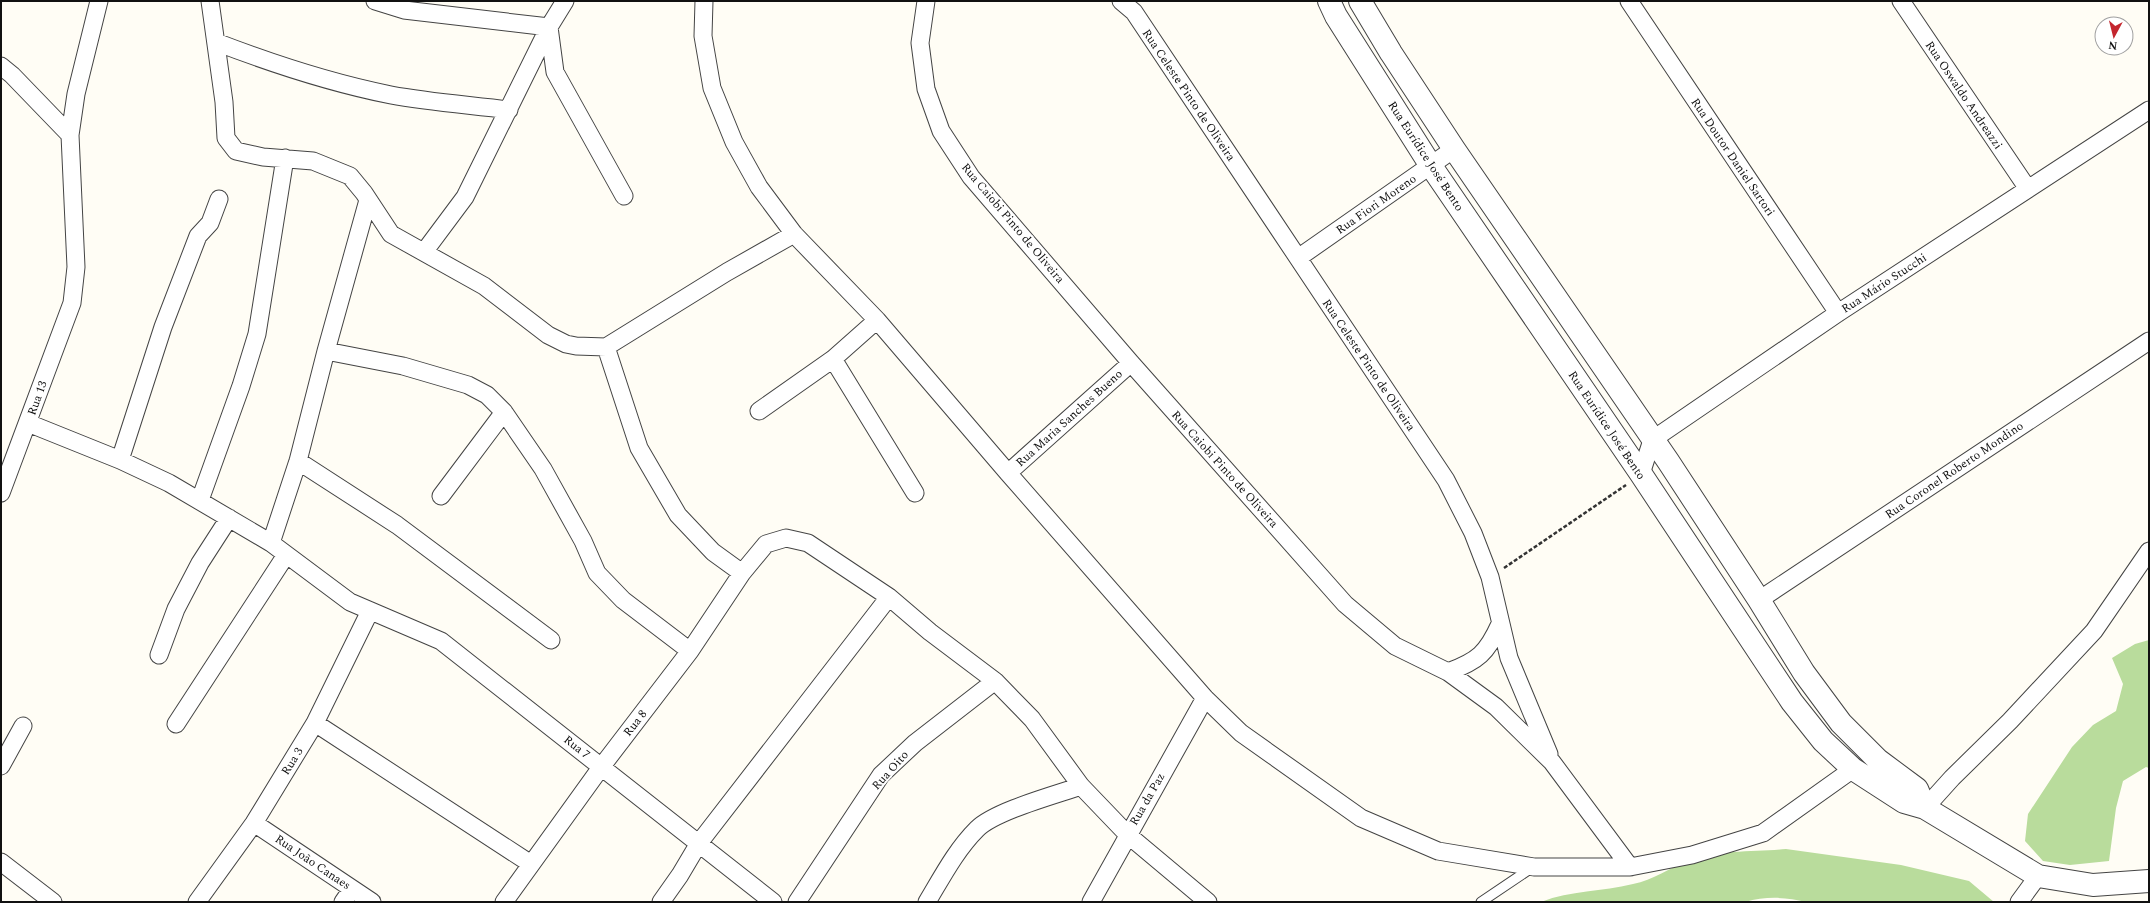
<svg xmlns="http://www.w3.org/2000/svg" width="2150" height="903" font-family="Spectral,serif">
<rect width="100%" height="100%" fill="#fffdf5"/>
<path fill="#b9dc9c" d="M2149,640V768L2146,767L2123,781L2116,808L2109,861L2070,865L2043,861L2025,841L2028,814L2072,747L2093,725L2116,711L2123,684L2112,658L2135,644Z
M1786,849L1901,865L1969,881L1994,902H1806C1786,897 1766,896 1745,902H1541C1571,890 1602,892 1633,884C1653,880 1670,868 1689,860C1716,850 1756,852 1786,849Z"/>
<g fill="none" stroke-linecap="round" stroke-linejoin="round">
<defs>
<path id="service" d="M1481,902L1533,867"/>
<path id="minor" d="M210,1L224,102L226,138L236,151L263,157L313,161L350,176L364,193L391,234L484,286L548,335L566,344L576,346L606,347L727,272L794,234
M375,1L404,10L549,27L555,72L624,196
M704,1L703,36L712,88L734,142L759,187L794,234L877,320L1008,473L1205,698L1241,733L1361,818L1438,851L1534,867H1630L1692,855L1763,833L1853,769
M926,1L920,43L926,89L941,131L971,177L1131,363L1345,604L1395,646L1448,672L1496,707L1552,762L1630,867
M1121,1L1134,12L1446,480L1473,533L1490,577L1509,658L1549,754
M1629,1L1838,313
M1901,1L2028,189
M216,42C273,64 331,83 391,95C429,102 470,105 509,110
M1,66L12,75L70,135
M424,252L465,197L549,27L565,1
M1298,258L1454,149
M606,347L639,448L678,515L713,552L742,573
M326,351L403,366L468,385L487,395L504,412L543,469L583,541L597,573L623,600L690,651
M833,359L915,493
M759,411L833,359L877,320
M28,423L120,460L169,483L271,543L350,602L441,641L773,902
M120,460L163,327L198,236L210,223L219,199
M298,461L397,525L551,640
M1008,473L1131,363
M1641,474L1652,440L1838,313L2149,110
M1,493L72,303L76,267L70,135L76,94L99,1
M441,496L504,412
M200,500L241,386L257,334L285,158
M271,543L298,461L326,351L368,200
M1759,600L2149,341
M159,655L176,609L200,563L229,518
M1448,672C1478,661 1487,653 1500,624
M315,723L531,864
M176,724L286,555
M1,766L23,726
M1925,808L1952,778L2010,721L2094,631L2149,551
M254,823L372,902
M1,862L53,902
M197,902L254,823L315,723L370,611
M343,902L352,889
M504,902L602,766L690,651L742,573L766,544L786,538L808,543L889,597L930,632L995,681L1032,719L1081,786L1128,835L1208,902
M661,902L680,875L699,843L889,597
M797,902L881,775L915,743L995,681
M927,902C942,877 956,850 977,829C995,811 1055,795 1081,786
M1091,902L1205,698
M2019,902L2038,876"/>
<path id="tertiary" d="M1329,1L1336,16L1431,166L1641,474L1792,702L1823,741L1853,769L1904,802L1925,808L2038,876L2093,885L2149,881
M1360,1L1391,53L1454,149L1668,461L1759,600L1804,673L1841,723L1878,760L1917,789L1925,808"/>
</defs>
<use href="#service" stroke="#444" stroke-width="11"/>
<use href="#minor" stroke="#444" stroke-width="19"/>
<use href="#tertiary" stroke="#444" stroke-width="24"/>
<path stroke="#333" stroke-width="2.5" stroke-dasharray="4 2" stroke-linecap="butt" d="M1504,568L1626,485"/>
<use href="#service" stroke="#fff" stroke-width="9"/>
<use href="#minor" stroke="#fff" stroke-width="17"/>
<use href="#tertiary" stroke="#fff" stroke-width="22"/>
</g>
<g text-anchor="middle" stroke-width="4" stroke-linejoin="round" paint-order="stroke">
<g font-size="12" fill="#111" stroke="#fff">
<text transform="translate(1189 95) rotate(56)" y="4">Rua Celeste Pinto de Oliveira</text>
<text transform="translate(1964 95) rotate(56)" y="4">Rua Oswaldo Andreazzi</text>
<text transform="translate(1426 156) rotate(57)" y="4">Rua Eurídice José Bento</text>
<text transform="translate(1733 157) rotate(56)" y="4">Rua Doutor Daniel Sartori</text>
<text transform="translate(1376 204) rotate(-35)" y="4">Rua Fiori Moreno</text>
<text transform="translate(1013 223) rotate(50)" y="4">Rua Caiobi Pinto de Oliveira</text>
<text transform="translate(1884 283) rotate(-33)" y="4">Rua Mário Stucchi</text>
<text transform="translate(1369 365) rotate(56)" y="4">Rua Celeste Pinto de Oliveira</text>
<text transform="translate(37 398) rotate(-70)" y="4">Rua 13</text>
<text transform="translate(1069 418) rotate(-42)" y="4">Rua Maria Sanches Bueno</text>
<text transform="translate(1607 425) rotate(56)" y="4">Rua Eurídice José Bento</text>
<text transform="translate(1225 469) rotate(48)" y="4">Rua Caiobi Pinto de Oliveira</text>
<text transform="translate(1954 470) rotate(-34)" y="4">Rua Coronel Roberto Mondino</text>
<text transform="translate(635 723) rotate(-52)" y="4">Rua 8</text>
<text transform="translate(577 747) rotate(38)" y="4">Rua 7</text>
<text transform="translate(292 761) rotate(-58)" y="4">Rua 3</text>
<text transform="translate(890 770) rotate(-48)" y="4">Rua Oito</text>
<text transform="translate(1147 799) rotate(-60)" y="4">Rua da Paz</text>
<text transform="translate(313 862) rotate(34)" y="4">Rua João Canaes</text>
</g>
</g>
<rect width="2150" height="903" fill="none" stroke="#111111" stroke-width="4"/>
<g transform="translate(2114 36) rotate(187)"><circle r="19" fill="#ffffff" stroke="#a0a0a0"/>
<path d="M0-3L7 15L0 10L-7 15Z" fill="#c4262e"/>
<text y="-6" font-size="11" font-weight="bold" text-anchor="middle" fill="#111111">N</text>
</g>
</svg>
